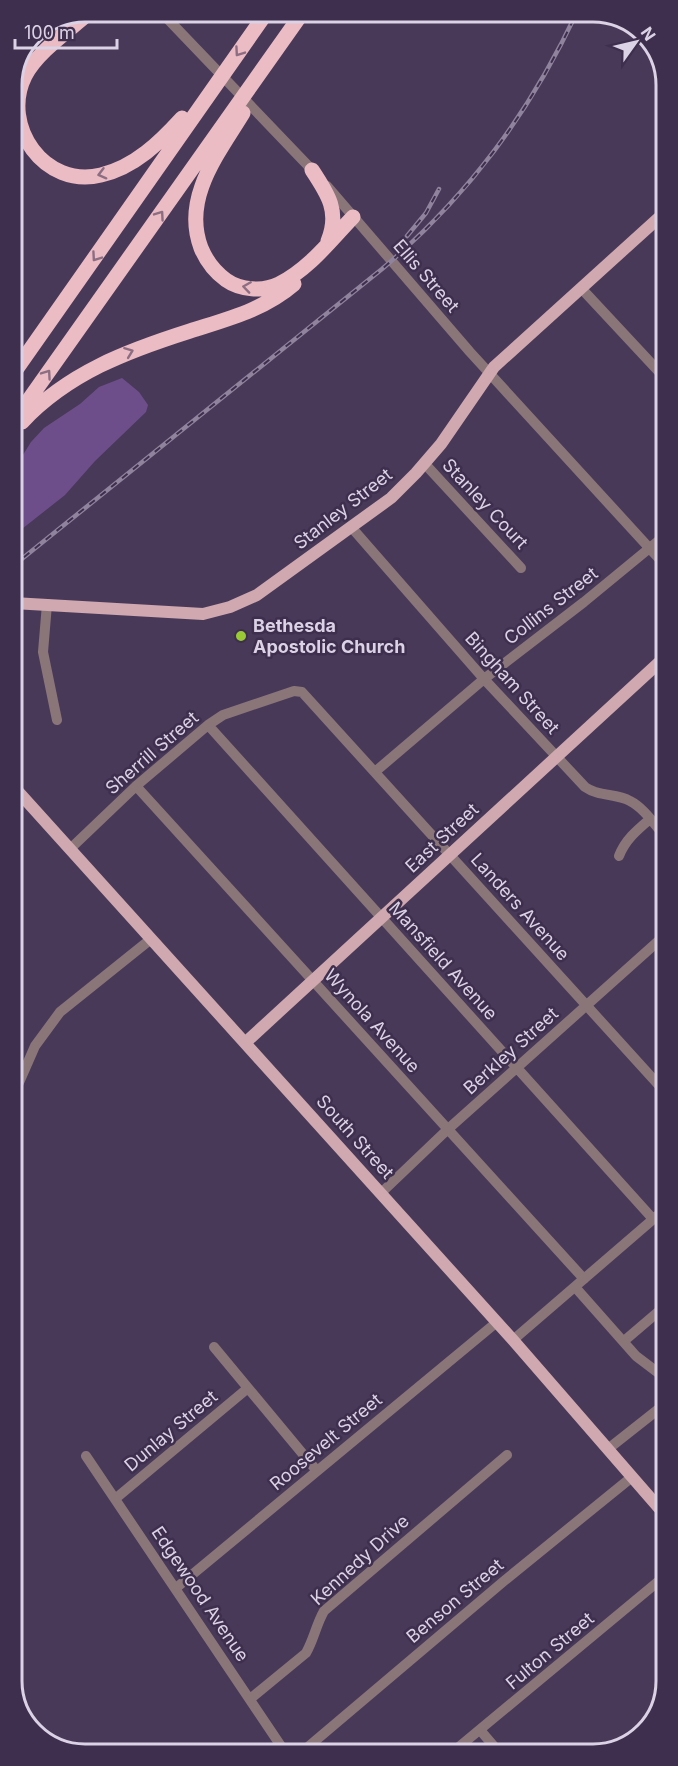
<svg xmlns="http://www.w3.org/2000/svg" width="678" height="1766" font-family="Inter,sans-serif">
<rect width="100%" height="100%" fill="#493959"/>
<path fill="#6d4e8b" d="M122,378L139,392L148,405L146,412L95,461L65,495L13,536V471L31,442L44,428L80,404L99,387Z"/>
<g fill="none" stroke-linecap="round" stroke-linejoin="round">
<path stroke="#8a7679" stroke-width="10" d="M161,12L316,174
M327,186L470,352L663,563
M581,288L663,376
M425,464L521,568
M352,528L484,679L585,787C599,797 616,793 630,801C644,808 654,824 664,835
M47,604L43,652L57,720
M208,725L653,1219
M376,771L484,679L584,602L663,537
M136,786L584,1279
M70,849L136,786L208,725L223,715L294,691L302,692L665,1092
M619,856C625,840 637,830 650,819
M14,1094L35,1046L60,1012L151,939
M381,1193L447,1130L664,936
M575,1287L636,1356L665,1378
M513,1340L665,1209
M624,1341L665,1306
M214,1347L317,1471
M608,1449L665,1404
M86,1456L285,1752
M115,1499L248,1388
M176,1588L497,1322
M250,1699L306,1653C314,1639 316,1625 324,1611L507,1455
M480,1730L498,1751
M454,1751L666,1575
M302,1752L504,1581L632,1477"/>
<path stroke="#d0a8af" stroke-width="12" d="M13,603L203,614L230,607L257,595L391,498L416,473L441,444L494,367L663,214
M14,787L513,1340L666,1516
M245,1043L664,658"/>
<path stroke="#ecbcc4" stroke-width="15" d="M90,12C70,30 37,52 25,76C0,126 45,189 101,175C135,167 160,142 182,118
M243,113C218,154 182,198 201,248C206,260 215,272 226,280C240,290 263,292 279,284C309,269 330,241 353,217
M312,170C328,194 340,212 328,241
M13,374L267,12
M13,422L303,12
M22,422C68,373 127,351 190,331C227,319 264,310 294,284"/>
<defs>
<path id="rail" d="M407,236L426,213L439,189
M13,566L382,269C468,196 529,114 577,12"/>
</defs>
<use href="#rail" stroke="#90839d" stroke-width="4.5"/>
<use href="#rail" stroke="#3e2f4e" stroke-width="2" stroke-dasharray="7" stroke-linecap="butt"/>
</g>
<defs><path id="oneway-chevron" d="M-2-3.5L2.5 0L-2 3.5" fill="none" stroke-width="1.6" stroke-linecap="round" stroke-linejoin="round" transform="scale(1.5)"/></defs>
<g stroke="#8c6e83">
<use href="#oneway-chevron" transform="translate(239 52) rotate(125)"/>
<use href="#oneway-chevron" transform="translate(102 174) rotate(165)"/>
<use href="#oneway-chevron" transform="translate(160 215) rotate(-55)"/>
<use href="#oneway-chevron" transform="translate(96 257) rotate(125)"/>
<use href="#oneway-chevron" transform="translate(247 287) rotate(-172)"/>
<use href="#oneway-chevron" transform="translate(129 352) rotate(-21)"/>
<use href="#oneway-chevron" transform="translate(47 374) rotate(-55)"/>
</g>
<circle fill="#9acb35" stroke="#3e2f4e" stroke-width="2" cx="241" cy="636" r="6"/>
<g text-anchor="middle" stroke-width="5" stroke-linejoin="round" paint-order="stroke">
<g font-size="18" fill="#dbd2e5" stroke="#3e2f4e">
<text transform="translate(426 276) rotate(49)" y="6">Ellis Street</text>
<text transform="translate(485 504) rotate(47)" y="6">Stanley Court</text>
<text transform="translate(343 509) rotate(-38)" y="6">Stanley Street</text>
<text transform="translate(551 606) rotate(-38)" y="6">Collins Street</text>
<text transform="translate(512 683) rotate(48)" y="6">Bingham Street</text>
<text transform="translate(152 753) rotate(-41)" y="6">Sherrill Street</text>
<text transform="translate(442 838) rotate(-43)" y="6">East Street</text>
<text transform="translate(520 907) rotate(48)" y="6">Landers Avenue</text>
<text transform="translate(443 961) rotate(48)" y="6">Mansfield Avenue</text>
<text transform="translate(372 1021) rotate(48)" y="6">Wynola Avenue</text>
<text transform="translate(511 1051) rotate(-42)" y="6">Berkley Street</text>
<text transform="translate(355 1137) rotate(48)" y="6">South Street</text>
<text transform="translate(171 1431) rotate(-40)" y="6">Dunlay Street</text>
<text transform="translate(326 1442) rotate(-40)" y="6">Roosevelt Street</text>
<text transform="translate(360 1560) rotate(-42)" y="6">Kennedy Drive</text>
<text transform="translate(200 1594) rotate(56)" y="6">Edgewood Avenue</text>
<text transform="translate(455 1601) rotate(-40)" y="6">Benson Street</text>
<text transform="translate(550 1651) rotate(-40)" y="6">Fulton Street</text>
</g>
<g font-size="18" font-weight="bold" fill="#dbd2e5" stroke="#3e2f4e" text-anchor="start">
<text x="253" y="632">Bethesda<tspan x="253" dy="21">Apostolic Church</tspan></text>
</g>
</g>
<path d="M0 0H678V1766H0ZM85 22H593A63 63 0 0 1 656 85V1681A63 63 0 0 1 593 1744H85A63 63 0 0 1 22 1681V85A63 63 0 0 1 85 22Z" fill="#3e2f4e" fill-rule="evenodd"/>
<path fill="none" stroke="#dbd2e5" stroke-width="3" d="M85 22H593A63 63 0 0 1 656 85V1681A63 63 0 0 1 593 1744H85A63 63 0 0 1 22 1681V85A63 63 0 0 1 85 22Z"/>
<g transform="translate(636 42) rotate(56)" stroke="#3e2f4e" stroke-width="4.5" paint-order="stroke">
<path d="M0-4.5L10 22L0 15L-10 22Z" fill="#dbd2e5"/>
<text y="-9" font-size="16" font-weight="bold" text-anchor="middle" fill="#dbd2e5">N</text>
</g>
<path d="M15 39v9h102v-9" fill="none" stroke="#dbd2e5" stroke-width="3"/>
<text x="24" y="39" font-size="18" fill="#dbd2e5" stroke="#3e2f4e" stroke-width="4.5" paint-order="stroke">100 m</text>
</svg>
